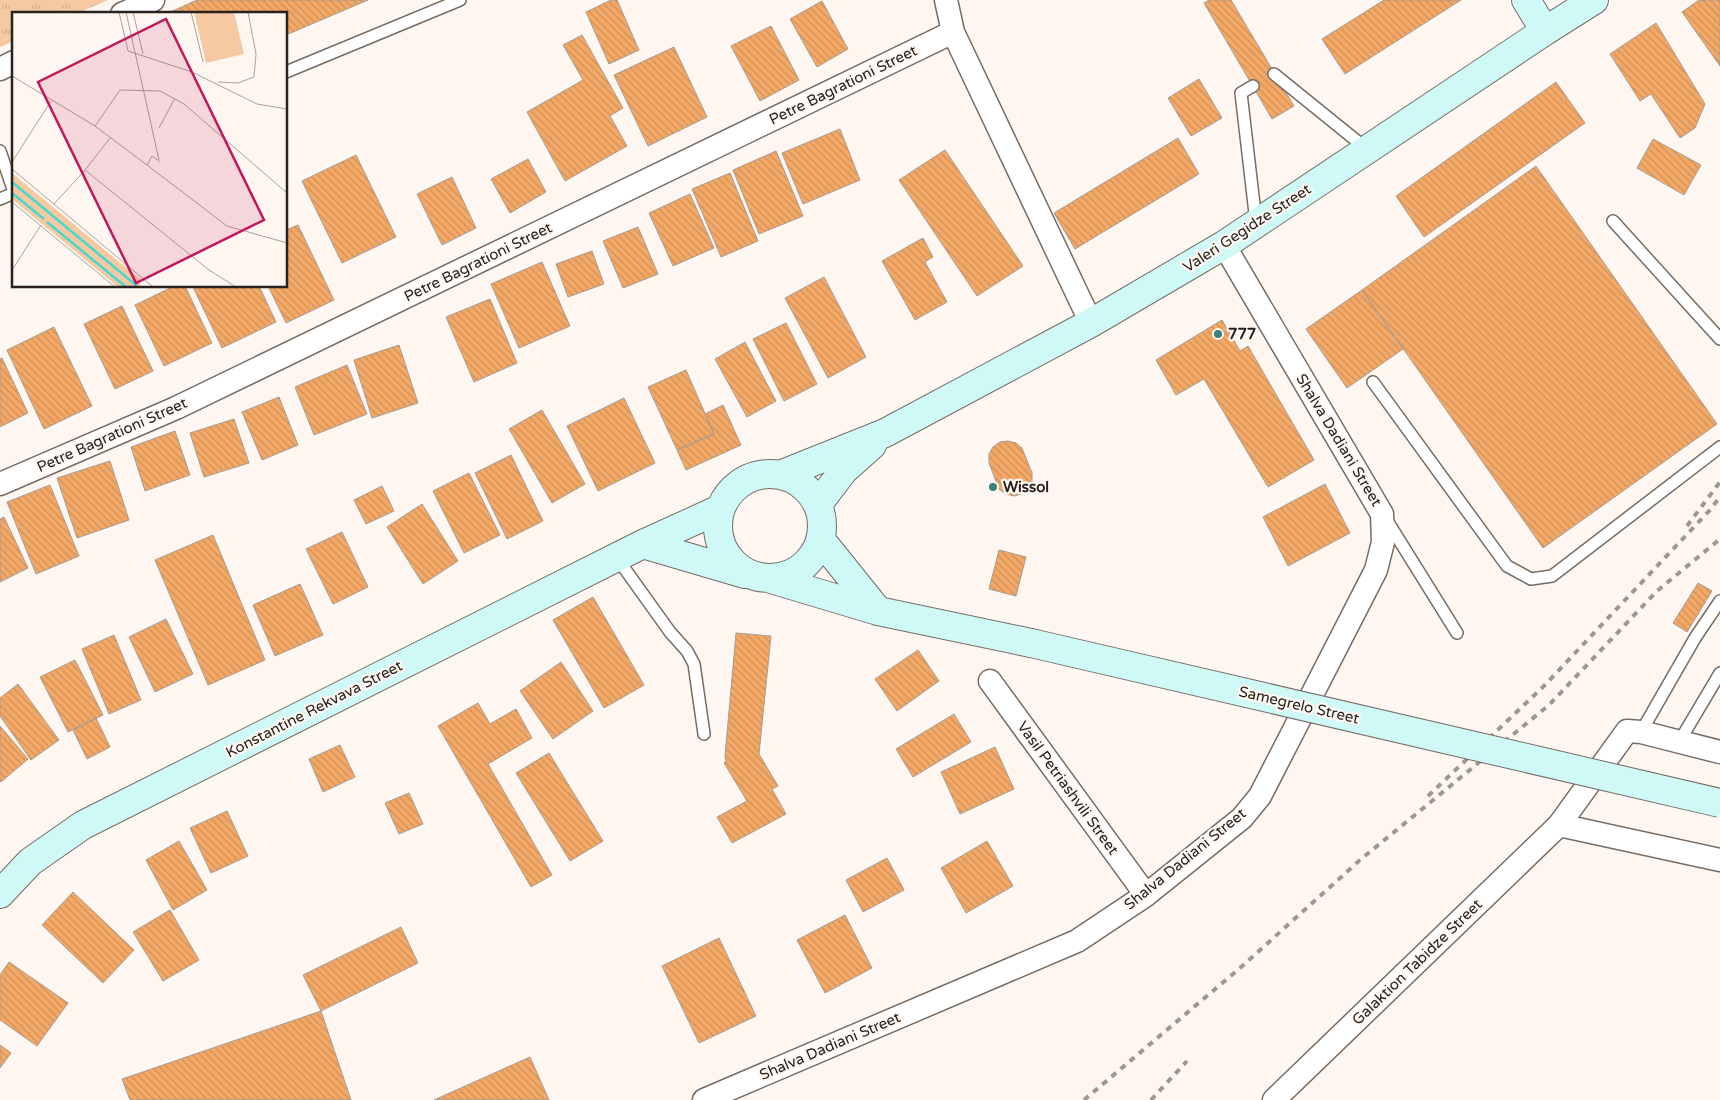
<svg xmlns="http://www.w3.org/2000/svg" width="1720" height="1100" font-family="'Varela Round',sans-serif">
<defs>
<pattern id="grass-tufts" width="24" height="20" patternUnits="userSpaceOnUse" patternTransform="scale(1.25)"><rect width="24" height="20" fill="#f7c9a2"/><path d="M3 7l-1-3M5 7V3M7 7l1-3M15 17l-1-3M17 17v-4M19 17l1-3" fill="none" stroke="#d4ac8b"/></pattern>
<pattern id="building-back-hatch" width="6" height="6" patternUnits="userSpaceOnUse" patternTransform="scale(1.25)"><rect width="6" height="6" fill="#f3a866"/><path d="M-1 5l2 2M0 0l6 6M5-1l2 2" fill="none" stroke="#d09058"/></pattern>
</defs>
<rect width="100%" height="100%" fill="#fef7f1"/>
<path fill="url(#grass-tufts)" d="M0,0H108L76,14H14V41L0,47Z"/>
<path fill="url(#building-back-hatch)" stroke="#a79c93" d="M197,0H368L286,35V14H166Z
M611,0H617L639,50L609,64L586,12Z
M1209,0H1231L1294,106L1272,119L1204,3Z
M1384,0H1461L1345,74L1322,39Z
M1699,0H1720V66L1682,12Z
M822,1L848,49L817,67L790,19Z
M1656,23L1705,104L1695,128L1680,138L1651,94L1640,101L1610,54Z
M771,26L799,80L760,101L731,46Z
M582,35L623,108L610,116L627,146L565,181L527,112L583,80L563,45Z
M674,47L707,117L648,146L614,75Z
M1199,79L1222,118L1191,136L1168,98Z
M1556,82L1585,123L1424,237L1396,196Z
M840,129L860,180L803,204L782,153Z
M1178,138L1199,174L1075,249L1054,213Z
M1653,139L1701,165L1684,195L1637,168Z
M945,150L1023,266L977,296L899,180Z
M776,151L803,216L759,234L733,170Z
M356,155L396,237L342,263L302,181Z
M528,159L546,192L510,213L491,179Z
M1536,166L1717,424L1543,548L1362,290Z
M730,173L758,241L721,257L692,189Z
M452,177L476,228L442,245L417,194Z
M690,194L714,248L673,266L649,213Z
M298,225L334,300L286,323L268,286H286V230Z
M638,227L658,274L623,288L603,241Z
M923,238L933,257L925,262L947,302L915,320L882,261Z
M592,251L604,284L568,297L556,264Z
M542,262L570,326L519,348L491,284Z
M824,277L866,357L828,378L785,298Z
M174,286H185L212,343L164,366L135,305Z
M259,286L276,322L222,348L193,287Z
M1362,290L1403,349L1347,388L1306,329Z
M490,299L517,363L474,382L446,317Z
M122,306L153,371L115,389L84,324Z
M1222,320L1240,351L1248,346L1314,460L1268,487L1204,379L1176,395L1156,360Z
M786,323L817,384L784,401L753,339Z
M54,327L92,406L44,429L7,350Z
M745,342L776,401L747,417L715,359Z
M399,345L418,403L372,418L354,360Z
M2,358L28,413L0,427V359Z
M347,365L367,414L314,435L295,387Z
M686,370L714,434L677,450L648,387Z
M279,397L298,445L262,460L242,412Z
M624,398L655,463L598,491L567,426Z
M723,405L741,445L686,470L677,450L714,434L705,414Z
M542,410L585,484L552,503L509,429Z
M234,419L249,463L204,477L190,433Z
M175,431L190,475L145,491L131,447Z
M1008,441L1016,443L1022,448L1032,473V482L1028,489L1022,494L1014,496L1006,494L999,489L989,463V454L993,447L1000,442Z
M511,455L543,521L507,539L475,473Z
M110,461L129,520L77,538L57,478Z
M469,473L500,535L464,553L433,491Z
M1325,484L1350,533L1288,566L1263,517Z
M50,485L79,556L36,574L7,502Z
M382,486L394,511L366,524L354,500Z
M422,504L458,561L423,584L387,527Z
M4,517L28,568L0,582V519Z
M342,532L368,587L333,604L306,549Z
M213,535L265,660L208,685L155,560Z
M999,550L1026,557L1016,596L989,589Z
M1698,583L1712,591L1687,632L1673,623Z
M300,584L323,635L275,656L253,605Z
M593,597L644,685L604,708L553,620Z
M166,619L193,674L155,692L129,637Z
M736,633L771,636L759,754L778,786L772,789L786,814L732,843L717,817L747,801L724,763L726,761L725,756Z
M114,635L141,700L109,714L82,649Z
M918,650L939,681L897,711L875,679Z
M75,660L103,715L68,732L40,677Z
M561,662L593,711L553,739L520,691Z
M18,684L59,740L31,760L0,716V698Z
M478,703L490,724L516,709L532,738L488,764L552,875L531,887L438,726Z
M954,714L971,742L913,777L896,749Z
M96,718L110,747L87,759L73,730Z
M0,726L28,759L1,782L0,781Z
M340,745L355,777L323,792L309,759Z
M995,747L1014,789L960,814L941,772Z
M549,753L603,841L570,861L516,773Z
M409,793L423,824L399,834L385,803Z
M227,811L248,856L211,873L190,828Z
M179,841L207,890L173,910L146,860Z
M987,841L1013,886L966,913L941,868Z
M887,858L904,890L863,912L846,880Z
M73,892L134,950L103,983L42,925Z
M170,910L199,960L163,981L133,932Z
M845,915L872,968L825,993L797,940Z
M401,927L418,963L321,1011L303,975Z
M719,938L756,1016L699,1043L662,966Z
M9,962L68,1003L37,1046L0,1020V975Z
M321,1011L351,1100H130L122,1079Z
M0,1045L11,1053L0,1068Z
M530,1057L549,1100H434Z"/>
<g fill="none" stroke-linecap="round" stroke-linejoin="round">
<defs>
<path id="lane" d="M286,72L460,0
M1274,74L1368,150
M1253,86L1241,93L1256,222
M0,151L14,192
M0,199L14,193
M1613,221L1720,339
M1373,382L1507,566L1531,579L1552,576L1720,447
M1386,519L1457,633
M617,558L670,632L687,651L694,664L704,734
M1641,732L1695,638L1720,601
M1679,742L1720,673"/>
<path id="street" d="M946,0L953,32
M122,14L153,0
M0,69L14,62
M0,484L176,408L953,32L1091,323
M990,681L1146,895
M1559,825L1720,860
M704,1100L1077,941L1146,895L1242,818L1260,796L1376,570L1383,542L1382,514L1224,245
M1274,1100L1559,825L1627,731L1641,732L1720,752"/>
<path id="secondary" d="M1526,0L1545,31
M718 526a52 52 0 1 1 104 0a52 52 0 1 1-104 0Z
M780,475L885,433L1091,323L1224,245L1545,31L1594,0
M818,504L844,470L872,445
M821,540L878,611
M643,544L745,574
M771,579L878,611L1031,643
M0,894L30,862L83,825L643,544L720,509"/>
</defs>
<use href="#lane" stroke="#766c64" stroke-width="14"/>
<use href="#street" stroke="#766c64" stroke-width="25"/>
<use href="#secondary" stroke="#766c64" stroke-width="30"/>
<use href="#lane" stroke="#fff" stroke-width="11"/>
<use href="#street" stroke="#fff" stroke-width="22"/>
<use href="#secondary" stroke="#cff9f6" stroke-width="28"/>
<path stroke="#9d9792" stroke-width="4" stroke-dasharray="6 6" stroke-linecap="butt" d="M1687,526L1720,482
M1428,796L1543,687L1709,511L1720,497
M1084,1100L1240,968L1360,860L1549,705L1657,591L1720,539
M1151,1100L1187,1061"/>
<defs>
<path id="secondary-bridge" d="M1031,643L1720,803"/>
</defs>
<use href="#secondary-bridge" stroke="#766c64" stroke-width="30" stroke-linecap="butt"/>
<use href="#secondary-bridge" stroke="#cff9f6" stroke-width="28"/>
</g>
<g fill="#39807b" stroke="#fef7f1" stroke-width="2">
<circle cx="1218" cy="334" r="5"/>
<circle cx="993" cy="487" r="5"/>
</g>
<g text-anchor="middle" stroke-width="4.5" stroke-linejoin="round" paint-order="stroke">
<g font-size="15" fill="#27221f" stroke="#fef7f1">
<text transform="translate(843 85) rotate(-26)" y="5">Petre Bagrationi Street</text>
<text transform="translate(1247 228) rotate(-33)" y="5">Valeri Gegidze Street</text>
<text transform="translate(478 262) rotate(-26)" y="5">Petre Bagrationi Street</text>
<text transform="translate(112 435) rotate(-24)" y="5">Petre Bagrationi Street</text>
<text transform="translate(1339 440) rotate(59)" y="5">Shalva Dadiani Street</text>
<text transform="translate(1299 705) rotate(13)" y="5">Samegrelo Street</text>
<text transform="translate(314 709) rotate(-27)" y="5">Konstantine Rekvava Street</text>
<text transform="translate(1068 788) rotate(54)" y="5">Vasil Petriashvili Street</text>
<text transform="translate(1185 859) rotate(-39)" y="5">Shalva Dadiani Street</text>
<text transform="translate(1417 962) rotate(-44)" y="5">Galaktion Tabidze Street</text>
<text transform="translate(830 1046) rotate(-23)" y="5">Shalva Dadiani Street</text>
</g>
<g font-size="15" font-weight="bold" fill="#27221f" stroke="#fef7f1" text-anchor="start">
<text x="1228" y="339">777</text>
<text x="1003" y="492">Wissol</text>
</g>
</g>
<g transform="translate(12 12)">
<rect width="275" height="275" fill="#fef7f1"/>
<path d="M0,161L129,268L127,275H106L0,187Z" fill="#f7c9a2"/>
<path d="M182,0H222L232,42L194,51Z" fill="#f7c9a2"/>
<path fill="none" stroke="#47d8cf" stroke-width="2.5" d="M0,170L125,274M0,181L32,207M35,210L114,275"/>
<path fill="none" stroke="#a8a29d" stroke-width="1" d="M107,0L116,39L180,60L245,92L275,97M114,0L147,148M121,0L131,42M179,0L191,50M0,64L83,114L135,153M206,70L226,71L242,65L244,42L236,0M83,114L108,78L148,79L172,92L275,181M147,116L163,86M99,125L73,158L197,258L224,275M0,150L39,89M148,150L140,144L135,153L215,214L275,231M0,157L141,275M0,190L103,275M42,192L73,158M0,258L29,213"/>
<path fill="#c2185b" fill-opacity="0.15" stroke="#c2185b" stroke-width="2.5" d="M154,7L252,208L124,271L26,70Z"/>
<rect width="275" height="275" fill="none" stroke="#27221f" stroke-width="2.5"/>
</g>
</svg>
